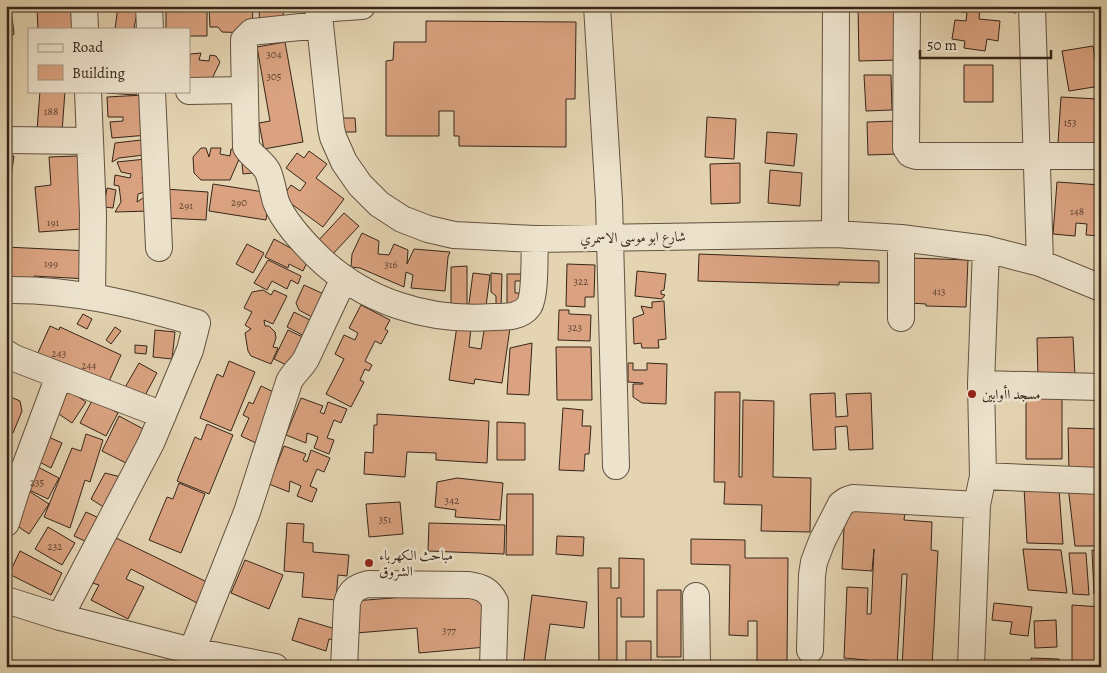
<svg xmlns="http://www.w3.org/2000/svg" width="1107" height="673" font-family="Alegreya,Amiri,serif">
<rect width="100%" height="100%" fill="#e4d4b2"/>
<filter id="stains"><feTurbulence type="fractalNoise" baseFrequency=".004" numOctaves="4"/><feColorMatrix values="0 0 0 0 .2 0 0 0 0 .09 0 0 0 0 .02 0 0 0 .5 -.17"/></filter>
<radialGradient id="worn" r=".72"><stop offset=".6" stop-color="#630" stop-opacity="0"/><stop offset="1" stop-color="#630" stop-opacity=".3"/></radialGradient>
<path fill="#daa280" stroke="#362619" d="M118,6H139L134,27L141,29H115Z
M166,6H207V36H189V29H166Z
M209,6H253L252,33L222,32L218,27H210Z
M259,6H283L284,36H260Z
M896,6L898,60L859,61L858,7Z
M927,6H1017L1016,13L980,8L979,19L1000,21L998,41L987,39L985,51L964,48L965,41L952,39L955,20L966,21L967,13Z
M71,7L72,29H38L37,9Z
M6,16H12L14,34L6,43Z
M426,21L576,22L575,99H566V147L459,146V136H454V111H439V136H386V61L393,60L394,42H426Z
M285,42L303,142L264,149L259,123L270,121L257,47Z
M1093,46L1100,86L1069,91L1062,51Z
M201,53L199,60L209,61L210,55L216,56L220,62L209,85H189L190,54Z
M964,65H993V102H964Z
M864,75H891L892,110L866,111Z
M40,91H65L62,132L37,130Z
M106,91H137L136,95L106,93Z
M144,95L148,135L112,138L110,122L123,121V117H108L107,97Z
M1061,97L1098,99L1095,145L1058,143Z
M707,117L736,119L734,159L705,157Z
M341,118H355L356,132H342Z
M897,121L898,154L868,155L867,122Z
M767,132L797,134L794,166L765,163Z
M150,139L144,155L119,158L112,162L115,143Z
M201,148H206L209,157L211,148H221L220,154L230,156L231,149L237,151L240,157L230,180H201L194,173L193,157Z
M309,151L327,164L316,178L344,199L323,227L282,197L291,185L300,191L306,183L286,168L297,153L304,158Z
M6,155L14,156L9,192H6Z
M78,156L82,229L39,232L35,187L51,185L49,157Z
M146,159L142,179L151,176L148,191L138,194L137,202L143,198H150L151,211L115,212L121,202L119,186L114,185L115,175L130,178L131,174L121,172L117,162Z
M265,162L263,172L243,174L242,164Z
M740,163V203L711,204L710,164Z
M770,170L802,173L800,206L768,203Z
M1057,182L1101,185V236L1086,235L1087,224L1076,223L1075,236L1053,234Z
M213,184L270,193L266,220L209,211Z
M107,188L116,190L113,208L104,207Z
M165,189L208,192L206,220L164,218Z
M344,213L359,226L331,256L316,243Z
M362,233L379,241L378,254L389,255L394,244L408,250L407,264L414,249L450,252L448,257L445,291L411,288L413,275L406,272L404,287L360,268L351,267L352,254Z
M274,239L309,258L303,271L289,264L288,268L265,257Z
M247,244L264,253L253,273L236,264Z
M6,247L89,251L88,279L34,276V281L6,280Z
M699,254L879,261V283L839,282V285L698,281Z
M911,258L968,260L966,307L926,306V304L910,303Z
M268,260L301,276L298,284L291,280L287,289L272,281L267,290L254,283Z
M567,264L595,265L594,297H585V307L566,306Z
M467,266V305H451V267Z
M637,271L666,274L664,290L661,291V294L665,295L662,299L635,296Z
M473,273L490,275L485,314L468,311Z
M491,273L502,274L501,309H496V296L491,292Z
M507,274H525V281H515V293H525L507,310Z
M304,285L328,296L319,321L299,310L296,303Z
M263,290L271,295L274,290L287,296L273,324L264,320L265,326H269L275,332L276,338L273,347L278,348L271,364L251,356L248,351L245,333L251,329L245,325L252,312L244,308L252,292Z
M664,301L666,339L658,340L659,348H642L641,343L634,344L633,318L644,314L641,306L652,308V302Z
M361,305L390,320L385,329L388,331L381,344L375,341L365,361L372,365L369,371L365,369L360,380L364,382L351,407L326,394L344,359L335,354L344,335L355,340L358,333L349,328Z
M559,310H569V314L591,315L590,341L558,340Z
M294,312L318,324L310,339L287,327Z
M83,314L92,319L87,329L77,324Z
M485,325L510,328L502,383L475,379L474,384L449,380L457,326L471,328L469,347L481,349Z
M50,326L59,330L60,327L121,355L107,386L36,357Z
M115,327L121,331L111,344L106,340Z
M155,330L175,332L172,359L153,357Z
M288,330L309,340L295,369L274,359Z
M1073,337L1075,376L1038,377L1037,338Z
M532,343L529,395L507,394L510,348Z
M135,345L147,346L146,354L135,353Z
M556,347H591L592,400H557Z
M229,361L255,372L231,431L200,418L217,374L223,377Z
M139,363L157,373L142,401L123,391Z
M628,363H633V370H647V363L667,364L666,404L642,403L633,397V384H643V383L628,382Z
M261,386L282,396L256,443L241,436L249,418L243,415L249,402L253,404Z
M65,388L86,402L72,423L50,408Z
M715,392H740L739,477H742L743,400L774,401L773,477L811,478L810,532L761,531L762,505L724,504L725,482H714Z
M835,393L836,417L848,416L846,394L871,393L873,449L849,450L847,426L835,427L836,449L813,450L810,394Z
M6,395L20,401L22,411L13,433L6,431V408L11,397Z
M301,398L323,406L320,412L324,414L328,402L347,409L341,423L334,420L327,438L334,440L329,454L314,448L318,437L307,433L306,443L286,435Z
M1026,398H1062V459H1026Z
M93,399L118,413L106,436L80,423Z
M563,408L583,410L582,426H591L589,454H585L584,471L559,470Z
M377,414L489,421L487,463L436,460V453L407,452L405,477L364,474L365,452L373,453L374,425H377Z
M119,416L147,431L130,465L102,451Z
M497,422L525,423V460H497Z
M207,424L233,435L209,494L177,481L195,437L201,440Z
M1068,428L1101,429V457L1096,456V465L1101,466V475L1069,472Z
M42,434L62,443L51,468L32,458Z
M86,434L103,440L90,482L85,480L70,528L44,517L72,448L81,451Z
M284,446L306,454L303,460L307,462L311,450L330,458L324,472L317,469L310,486L317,489L312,502L297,496L301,486L290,481L289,492L269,484Z
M32,464L59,478L48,499L21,486Z
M105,473L121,477L105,508L91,499Z
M457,478L503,483L500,520L455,517L456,510L435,507L437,482Z
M179,483L205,494L181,553L149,540L167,497L173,499Z
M1068,486H1097L1101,515V546H1075Z
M1024,487L1059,489L1063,544L1027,543Z
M26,489L49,504L29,534L16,525L22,516L13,510Z
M507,494H533V555H506Z
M400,502L403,534L369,537L366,504Z
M845,507L905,513L904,520L932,522L931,550L938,551L932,667H902L907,574H902L897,667H867V660L844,658L847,587L868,588L867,614H871L874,549L872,571L842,569Z
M86,512L99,518L87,542L74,536Z
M287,523L304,524L303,542L313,543V552L349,555L347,576L338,575L336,600L302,597L304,573L284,571Z
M429,523L505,525L504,554L428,551Z
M48,527L75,543L62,565L35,549Z
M557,536L584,537L583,556L556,554Z
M114,537L211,584L201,605L131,569L126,579L144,587L128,619L91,600L99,585L89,582Z
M691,539L745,540V558H788L787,661H757V621H748V636L729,635L730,565L691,564Z
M1023,549L1061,550L1067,593L1028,590Z
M1092,550L1101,552V594H1094Z
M20,551L62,573L51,595L9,574Z
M1069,553H1086L1089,595L1073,594Z
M619,558L644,559V617H621V598H617V663H626V641H651V667H599L598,568H611V588H619Z
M245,560L283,575L269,609L231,593Z
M657,590H681V657H657Z
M481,591L486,647L419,653L417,628L356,633L354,601Z
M532,595L587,602L584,628L550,624L544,667H523Z
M994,603L1032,607L1028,636L1010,634L1012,622L992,620Z
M1072,605L1101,607V667H1072Z
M299,618L342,631L339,641L329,639L326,651L292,640Z
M1056,620L1057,647L1035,648L1034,621Z
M1031,658L1059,659V667H1031Z
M665,661H679V667H664Z"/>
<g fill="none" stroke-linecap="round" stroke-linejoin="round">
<defs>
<path id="minor" d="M84,6L85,29
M149,6L150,29
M318,6L331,128L333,137L344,162L360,185L379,204L402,219L428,229L454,235L535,239L835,234L901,238L986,249L1040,263L1101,288
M597,6L609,201L616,466
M907,6L906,148L910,154L916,156H1101
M1032,6L1040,263
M318,9L362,6
M320,25L252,32L244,40V46L246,147C252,157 263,162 268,172C272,182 273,192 276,202C284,222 302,241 317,256C364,302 429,322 494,317C507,317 521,317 529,306C536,295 534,253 535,239
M88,91L93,215L92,297
M152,91L159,248
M189,91L244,90
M6,140L90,141
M835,234L836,6
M901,238V318
M6,290C74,289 133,304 197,323L190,350L151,443L60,617
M6,353L14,358L163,415
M981,384L1101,387
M983,476L1101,481
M6,523L16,491L59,376
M696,596L697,667
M6,600L60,617L192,651L275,667
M810,650L812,575L814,562L822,541L841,504L847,500L853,498L977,505
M192,651L247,512L289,382C293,373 301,368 306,359L344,278
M344,667L347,603C350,591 356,587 368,584L469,585C482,587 489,590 495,602L493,667
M971,667L977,505L983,476L981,384L986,249"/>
</defs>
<use href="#minor" stroke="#62523f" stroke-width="28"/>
<use href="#minor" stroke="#ede3cd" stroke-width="26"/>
</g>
<g fill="#8f2418" stroke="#ede3cd" stroke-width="2">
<circle cx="972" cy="394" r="5"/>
<circle cx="369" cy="563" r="5"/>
</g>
<g text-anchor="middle" stroke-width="5" stroke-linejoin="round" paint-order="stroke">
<g font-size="11" fill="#5f4533">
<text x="274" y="58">304</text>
<text x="274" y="80">305</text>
<text x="51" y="115">188</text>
<text x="1070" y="126">153</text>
<text x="239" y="206">290</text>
<text x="186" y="209">291</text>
<text x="1077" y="215">148</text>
<text x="53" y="226">191</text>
<text x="51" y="267">199</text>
<text x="391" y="268">316</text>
<text x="581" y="285">322</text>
<text x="939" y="295">413</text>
<text x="575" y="331">323</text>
<text x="59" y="357">243</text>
<text x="89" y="369">244</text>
<text x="37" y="486">235</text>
<text x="452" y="504">342</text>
<text x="385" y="523">351</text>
<text x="55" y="550">232</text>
<text x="449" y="634">377</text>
</g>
<g font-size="14" fill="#362619" stroke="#ede3cd">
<text transform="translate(633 237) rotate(-1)" y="5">شارع ابو موسى الاسمري</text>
</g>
<g font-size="14" fill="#362619" stroke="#ede3cd" text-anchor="start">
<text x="982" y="399">مسجد اأوابين</text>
<text x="379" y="560">مباحث الكهرباء<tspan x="379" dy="16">الشروق</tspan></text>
</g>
</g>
<rect width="1107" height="673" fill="none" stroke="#e4d4b2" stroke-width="25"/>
<rect x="8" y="8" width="1092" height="658" fill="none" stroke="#362619" stroke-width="2.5"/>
<rect x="12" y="12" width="1082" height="648" fill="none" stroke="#362619"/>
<rect x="28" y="28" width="162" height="65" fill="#ede3cd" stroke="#a49785"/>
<rect x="38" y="44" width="25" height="8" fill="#ede3cd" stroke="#a49785"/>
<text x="72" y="52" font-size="15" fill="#362619">Road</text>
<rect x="38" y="65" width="25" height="15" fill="#daa280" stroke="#a49785"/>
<text x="72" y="78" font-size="15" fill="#362619">Building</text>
<path d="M920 50v8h131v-8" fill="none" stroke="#362619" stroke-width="2.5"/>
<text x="927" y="50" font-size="15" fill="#362619" stroke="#ede3cd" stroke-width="4" paint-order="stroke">50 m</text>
<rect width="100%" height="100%" filter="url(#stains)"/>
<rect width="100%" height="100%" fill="url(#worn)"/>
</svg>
